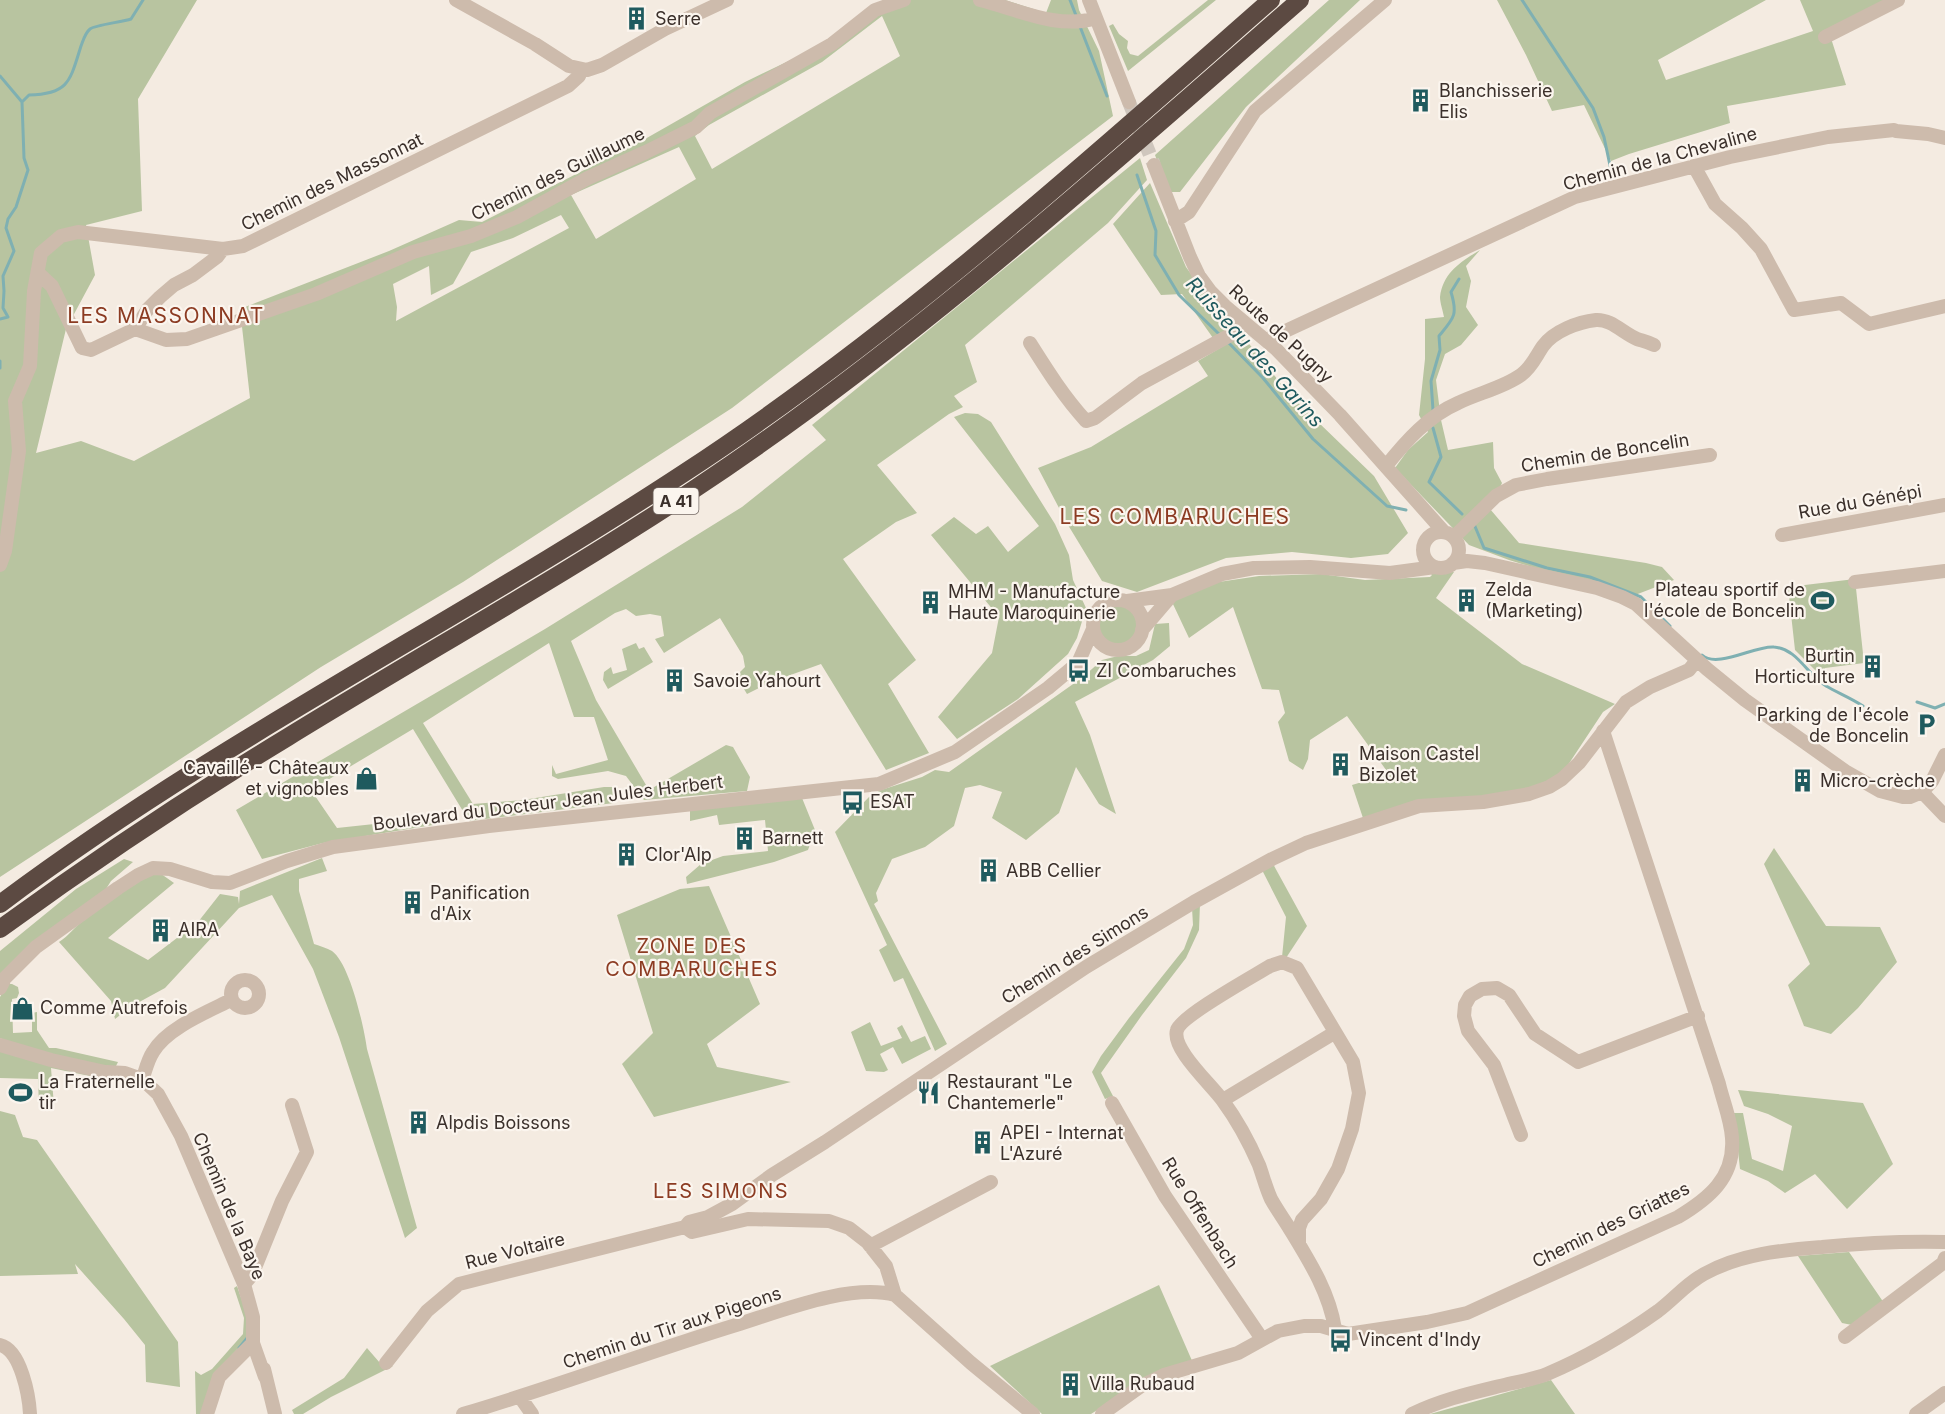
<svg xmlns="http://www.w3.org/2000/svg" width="1945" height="1414" font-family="Inter,sans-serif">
<rect width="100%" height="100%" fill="#f4ebe1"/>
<path fill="#b8c4a0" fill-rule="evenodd" d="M0,0H197L138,99L142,211L86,225L95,275L66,329L36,453L81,441L134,461L250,398L240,309L389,251L459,220L482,222L645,139L745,82L824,44L891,0H1005L1046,13L1051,0H1077L1079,10L1099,51L1113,116L732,408L463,582L321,667L0,877ZM882,16L900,56L712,169L695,136L709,125L822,62ZM679,147L696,179L596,239L571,195ZM561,215L569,228L396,321L397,307L393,284L429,266L431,295L453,284L471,252L513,238Z
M1208,0H1216L1128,71L1109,26L1113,24L1119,34L1128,41L1127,48L1130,54L1138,56Z
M1329,0H1360L1246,107L1180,192H1171L1165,183L1155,155Z
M1497,0H1766L1658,60L1666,80L1813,31L1800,0H1888L1828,29L1846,85L1727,106L1730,123L1629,154L1611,161L1584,105L1552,111L1526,55Z
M1140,158L1147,180L1108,223L965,345L977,382L954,396L963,407L949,414L877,465L917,513L896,522L843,559L916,660L888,684L929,753L886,770L821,664L771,682L747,694L736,676L745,667L743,656L720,618L664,653L655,639L664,636L661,616L650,614L636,616L626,609L615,613L571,641L596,700L649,790L726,745L733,747L750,777L747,791L644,800L626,776L608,771L558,779L552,776V765L556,774L608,760L594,717H574L549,643L423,723L473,804L523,800L604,787H614L619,794V799L614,803L469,821L413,729L311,790L337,828L430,818L438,815L439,819L433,825L323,843L262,859L236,810L545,629L742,507L826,440L812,425Z
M1150,183L1186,267L1230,329L1213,338L1182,294L1161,295L1113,224Z
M1480,250L1466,266L1471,281L1466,307L1478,325L1461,345L1445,354L1436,380L1441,420L1448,450L1493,442L1494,468L1502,483L1490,509L1519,543L1646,563L1662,567L1674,580L1630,597L1509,560L1469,545L1395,468L1408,450L1428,432L1419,415L1425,359V319L1444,317C1443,311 1440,303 1440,297C1443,272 1462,261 1480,250Z
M1237,338L1246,340L1290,395L1374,476L1408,533L1388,554L1351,558L1292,552L1226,558L1137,592L1102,581L1068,525L1038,468L1091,447L1208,376L1198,361Z
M965,413L978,414L991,422L1055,524L1069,555L1073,580L1086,608L1077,638L1068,654L1018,699L957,739L938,717L992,653L999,617L931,535L954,517L976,534L988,526L1008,552L1039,526L954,417Z
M1454,572L1436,598L1522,664L1615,704L1603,712L1562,774L1520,793L1363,818L1352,785L1389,774L1347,716L1310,740L1308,759L1303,770L1289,761L1278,722L1285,713L1279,690L1262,689L1233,607L1189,638L1172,602L1212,583L1259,576L1321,574L1365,580L1430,577L1432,575L1430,573Z
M1855,579L1864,663L1825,668L1828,683L1795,650L1788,587Z
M1098 625a20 20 0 1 1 40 0a20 20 0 1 1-40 0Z
M1169,623L1170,646L1153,660L1075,702L1090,735L1116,814L1099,804L1076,767L1059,813L1026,840L992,818L1002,792L980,785L965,788L954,826L925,847L892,859L876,893L878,901L874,904L947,1044L935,1051L903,978L894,982L879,950L887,945L835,832L869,797L881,790L922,777L935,770L949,772L1083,677L1102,660L1118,656H1136L1149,650L1155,624Z
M636,643L639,649L644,647L653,662L608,689L603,680L604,672L611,667L613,674L627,670L622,649Z
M800,793L815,830L808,850L774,862L687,884L686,877L701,864L723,856L768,851L765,820L719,825L717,815L690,821V807Z
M1774,848L1826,926L1880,927L1897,962L1858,1008L1831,1034L1804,1026L1788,985L1810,964L1764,864Z
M322,858L327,871L299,879V891L314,944C320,946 327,948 332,951C350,964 364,1027 367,1049L417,1228L405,1238L339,1037L313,969L272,895L239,908L165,988L132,1006L115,1019L111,1001L59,942C69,936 74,927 83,921C107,903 131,885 157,871L174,883L108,938L148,960L198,922L220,894L238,897L239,904L240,891Z
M124,859L133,862L111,881L101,897L0,982V951L76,889Z
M1272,862L1307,926L1286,958L1282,957L1286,917L1261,868Z
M709,886L760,1004L707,1044L717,1067L791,1082L654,1117L622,1064L653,1033L617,915L680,889Z
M1200,903L1199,930L1186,958L1142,1015L1101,1073L1113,1096L1105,1099L1092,1072L1101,1056L1129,1018L1184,949L1193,925L1192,908Z
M7,984H12L18,987L19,993L17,998L12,999L13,1033L32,1032V1013L37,1012V1030L49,1048H56L118,1062L109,1080L51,1068L54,1106H39L38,1079L0,1078V1049L11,1043L0,1038V997Z
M870,1022L881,1046L902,1038L897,1028L902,1025L911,1042L925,1036L931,1049L902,1064L893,1047L880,1054L888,1070L884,1072L866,1071L851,1032Z
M1738,1090L1863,1103L1893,1164L1847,1209L1815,1174L1785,1193L1768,1181L1740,1169L1734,1113H1743L1752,1159L1783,1171L1792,1126L1768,1114L1744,1106Z
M0,1111L15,1115L23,1137L37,1140L178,1342L180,1387L146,1382L145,1345L124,1319L75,1264L78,1274L0,1276Z
M1849,1252L1884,1303L1852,1325L1842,1323L1798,1256Z
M1159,1285L1193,1363L1139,1383L1091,1414H1042L990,1366Z
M237,1286L247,1315L248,1338L225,1362L203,1414H196L195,1371L201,1375L212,1369L243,1334L244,1318L234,1288Z
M367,1348L380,1363L393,1366L331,1397L303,1414H294L292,1410L344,1378Z
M1551,1380L1575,1414H1430Z"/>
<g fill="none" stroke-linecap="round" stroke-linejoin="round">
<path stroke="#7fb0b2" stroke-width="3" d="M1070,0L1077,18
M1522,0L1593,108L1604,137L1612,175
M1079,24L1107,96
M0,76L22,102
M1137,175L1156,231L1155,255L1179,295L1220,335
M0,319L8,317L3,308L4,291L3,276L14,251L6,228L8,219L16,207L28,170L24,158L22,102L29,95C69,94 70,81 81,46C83,41 85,33 90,29C95,25 122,22 131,19L143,0
M1227,341L1263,378L1313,439L1387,506L1406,510
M0,361V368
M1433,410L1431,381L1440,350L1439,336C1454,318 1458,315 1451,292L1459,279
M1433,428L1441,457L1429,482L1462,514
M1474,524L1484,548L1547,568L1590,577L1641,597L1670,626
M1702,655C1717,669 1756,645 1774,647C1798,649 1807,675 1826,686C1838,693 1851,698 1863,706
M1917,702L1935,708L1945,704
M239,1348L248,1337"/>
<path stroke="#cfc6bd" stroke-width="14" stroke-dasharray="14 7" stroke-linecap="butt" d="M1129,102L1154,165"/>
<path stroke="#cdbbac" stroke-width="14" d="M456,0L535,44L569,66L587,70L602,65L665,29L727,0
M980,0C1017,9 1057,30 1096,18
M1089,0L1129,102
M1825,37L1898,0
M1154,165L1190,257L1199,276L1210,291L1225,306L1276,349L1340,415L1444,532
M1694,166L1715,204L1742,228L1761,249L1794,310L1841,303L1869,324L1945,306
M1175,221L1189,212L1255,111L1385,0
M38,273L52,286L82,348L91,350L135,329L148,309L160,297L174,285L193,275L217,257L223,249
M135,329L166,340L187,339L316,294L413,252L471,236L517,217L588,178L646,152L696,127L710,113L832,44L875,10L904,0
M1266,340L1575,197L1730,157L1828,137L1894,130L1896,131L1928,134L1945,138
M1030,343C1047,370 1064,397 1086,421L1095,418L1142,383L1234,333L1243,322
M1386,466C1406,441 1428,416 1458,403C1478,393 1503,388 1521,375C1532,367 1536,356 1543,346C1554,331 1578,322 1596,320C1611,319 1623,333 1637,339C1643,341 1648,342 1654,345
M1423 550a18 18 0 1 1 36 0a18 18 0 1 1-36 0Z
M1782,535L1945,505
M1454,537L1496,496L1516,485L1547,479L1710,455
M1453,563L1467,561L1485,563L1597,588L1622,597L1636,604L1707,669L1745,700L1845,771L1880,791L1903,797H1910L1922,792L1932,781L1945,755
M0,565L5,551L19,451L15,401L30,366L34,291L41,253L61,236L78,232L223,249L243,246L568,86L579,76L581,70
M1855,582L1945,571
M1093 625a25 25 0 1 1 50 0a25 25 0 1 1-50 0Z
M1127,601L1172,595L1222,574L1254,568L1310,567L1390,573L1435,567
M1142,630L1172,595
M1922,792L1945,816
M231 994a14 14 0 1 1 28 0a14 14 0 1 1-28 0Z
M0,988L5,978L36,947L118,888L138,875L153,868L170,869L212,882L230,883L287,861L333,847L489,826L879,784L955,752L1048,688L1078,663L1093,629
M0,1045L51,1060L114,1074
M107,1072L125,1073L142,1079L158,1094L181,1136L244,1284L253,1317V1343L265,1377
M141,1083C145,1073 147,1061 153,1052C167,1028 207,1012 231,1000
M1223,1100L1334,1033
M1112,1103L1165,1196L1262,1339
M1521,1135L1494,1065L1468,1031L1464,1016L1465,1005L1470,996L1482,989L1497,988L1509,995L1535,1034L1578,1062L1698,1016
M1299,1244V1228L1302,1220L1321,1199L1338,1169L1352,1129L1359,1093L1353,1062L1297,968L1282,962L1270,966C1254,976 1181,1016 1177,1030C1171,1049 1212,1085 1223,1101C1237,1120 1249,1142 1259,1165C1263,1176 1266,1188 1271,1199C1276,1208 1282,1217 1288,1226C1308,1259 1329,1291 1335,1329
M870,1246L991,1182
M244,1284L252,1275L282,1201L307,1152L292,1105
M895,1295L886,1266L867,1242L849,1228L829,1221L748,1219L692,1232L685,1227L689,1222L708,1217L732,1204L772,1175L825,1142L1086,967L1194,902L1272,859L1306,843L1419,806L1483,802L1529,794L1549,787L1562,779L1579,763L1626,702L1650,687L1689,670L1697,660
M1845,1337L1943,1263L1945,1258
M0,1345C21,1350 29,1396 30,1414
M386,1363L427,1311L459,1284L685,1227
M264,1369L275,1414
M520,1397L532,1414
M207,1414L219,1377L253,1343
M463,1414C555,1387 645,1353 736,1325C781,1311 850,1283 895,1295L971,1363L1033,1414
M1102,1414L1141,1386L1164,1375L1238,1353L1278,1331L1304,1326H1321L1348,1334L1427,1322L1467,1313L1678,1217C1708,1199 1735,1178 1732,1138C1731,1120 1723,1101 1719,1084L1603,731
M1412,1414C1442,1399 1476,1392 1508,1384C1521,1381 1535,1379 1547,1374C1587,1357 1623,1336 1658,1311C1674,1299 1686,1284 1704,1274C1740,1254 1782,1250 1822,1247C1863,1243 1904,1241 1945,1242
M1916,1414L1945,1393"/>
<path stroke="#5c4a42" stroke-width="18" d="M0,904C216,742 459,621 684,473C895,335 1082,166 1271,0
M0,929C93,861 189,797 288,737C423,654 561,577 693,490C911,346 1104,171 1300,0"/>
</g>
<defs>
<symbol id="building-bare" viewBox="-9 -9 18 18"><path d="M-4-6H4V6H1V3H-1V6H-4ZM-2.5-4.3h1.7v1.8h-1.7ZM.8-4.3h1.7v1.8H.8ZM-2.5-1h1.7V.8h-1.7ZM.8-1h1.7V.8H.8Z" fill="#1f5a5e" stroke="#fbf5ee" stroke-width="2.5" paint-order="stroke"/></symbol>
<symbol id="stadium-bare" viewBox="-9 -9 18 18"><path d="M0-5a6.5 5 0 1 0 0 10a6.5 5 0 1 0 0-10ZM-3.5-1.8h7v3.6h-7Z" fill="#1f5a5e" stroke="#fbf5ee" stroke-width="2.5" paint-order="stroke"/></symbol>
<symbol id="bus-bare" viewBox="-9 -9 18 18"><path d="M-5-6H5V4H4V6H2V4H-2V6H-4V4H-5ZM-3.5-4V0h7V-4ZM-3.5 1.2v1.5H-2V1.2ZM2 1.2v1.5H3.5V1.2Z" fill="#1f5a5e" stroke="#fbf5ee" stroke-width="2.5" paint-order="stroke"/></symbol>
<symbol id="parking-bare" viewBox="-9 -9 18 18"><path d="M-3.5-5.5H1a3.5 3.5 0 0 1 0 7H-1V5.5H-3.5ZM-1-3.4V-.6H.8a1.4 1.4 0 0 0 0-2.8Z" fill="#1f5a5e" stroke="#fbf5ee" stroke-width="2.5" paint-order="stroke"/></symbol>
<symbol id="shop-bare" viewBox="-9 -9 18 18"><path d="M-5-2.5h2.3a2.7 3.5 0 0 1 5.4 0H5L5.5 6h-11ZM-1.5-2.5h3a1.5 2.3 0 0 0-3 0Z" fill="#1f5a5e" stroke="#fbf5ee" stroke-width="2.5" paint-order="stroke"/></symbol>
<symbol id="restaurant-bare" viewBox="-9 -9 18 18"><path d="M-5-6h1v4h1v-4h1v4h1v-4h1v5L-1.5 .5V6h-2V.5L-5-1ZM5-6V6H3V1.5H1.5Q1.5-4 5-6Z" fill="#1f5a5e" stroke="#fbf5ee" stroke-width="2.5" paint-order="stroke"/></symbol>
</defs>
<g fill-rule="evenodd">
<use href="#building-bare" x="620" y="2" width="33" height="33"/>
<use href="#building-bare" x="1404" y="84" width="33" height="33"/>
<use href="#building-bare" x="1450" y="584" width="33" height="33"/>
<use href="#stadium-bare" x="1806" y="584" width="33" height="33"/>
<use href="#building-bare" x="914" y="586" width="33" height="33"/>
<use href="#building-bare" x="1856" y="650" width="33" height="33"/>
<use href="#bus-bare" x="1062" y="654" width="33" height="33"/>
<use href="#building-bare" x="658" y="664" width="33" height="33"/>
<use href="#parking-bare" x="1910" y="708" width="33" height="33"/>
<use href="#building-bare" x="1324" y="748" width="33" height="33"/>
<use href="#shop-bare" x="350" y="762" width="33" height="33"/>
<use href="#building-bare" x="1786" y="764" width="33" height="33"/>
<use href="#bus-bare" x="836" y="786" width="33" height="33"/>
<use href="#building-bare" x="728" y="822" width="33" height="33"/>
<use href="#building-bare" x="610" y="838" width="33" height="33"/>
<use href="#building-bare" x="972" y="854" width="33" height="33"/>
<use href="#building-bare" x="396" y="886" width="33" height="33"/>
<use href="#building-bare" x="144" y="914" width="33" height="33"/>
<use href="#shop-bare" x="6" y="992" width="33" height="33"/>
<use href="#stadium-bare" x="4" y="1076" width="33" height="33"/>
<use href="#restaurant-bare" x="912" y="1076" width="33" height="33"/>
<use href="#building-bare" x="402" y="1106" width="33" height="33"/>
<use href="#building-bare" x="966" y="1126" width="33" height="33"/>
<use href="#bus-bare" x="1324" y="1324" width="33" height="33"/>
<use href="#building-bare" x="1054" y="1368" width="33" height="33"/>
</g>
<g text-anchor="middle" stroke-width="4.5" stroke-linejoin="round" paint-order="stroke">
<rect fill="#fbf5ee" stroke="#756b66" stroke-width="1.5" x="653.5" y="488" width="45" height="26" rx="4.5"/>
<g font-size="16" font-weight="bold" fill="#3b302b">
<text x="676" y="507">A 41</text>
</g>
<g font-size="18" fill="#3b302b" stroke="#fbf5ee" text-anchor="start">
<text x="655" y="25">Serre</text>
<text x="1439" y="97">Blanchisserie<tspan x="1439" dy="21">Elis</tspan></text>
<text x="1485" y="596">Zelda<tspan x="1485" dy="21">(Marketing)</tspan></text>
<text x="1805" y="596" text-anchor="end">Plateau sportif de<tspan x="1805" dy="21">l'école de Boncelin</tspan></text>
<text x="948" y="598">MHM - Manufacture<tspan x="948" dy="21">Haute Maroquinerie</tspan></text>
<text x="1855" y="662" text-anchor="end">Burtin<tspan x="1855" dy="21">Horticulture</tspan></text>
<text x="1096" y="677">ZI Combaruches</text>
<text x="693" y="687">Savoie Yahourt</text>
<text x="1909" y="721" text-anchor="end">Parking de l'école<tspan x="1909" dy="21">de Boncelin</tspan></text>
<text x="1359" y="760">Maison Castel<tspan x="1359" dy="21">Bizolet</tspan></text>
<text x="349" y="774" text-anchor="end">Cavaillé - Châteaux<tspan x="349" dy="21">et vignobles</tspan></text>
<text x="1820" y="787">Micro-crèche</text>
<text x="870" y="808">ESAT</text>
<text x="762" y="844">Barnett</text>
<text x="645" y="861">Clor'Alp</text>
<text x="1006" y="877">ABB Cellier</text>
<text x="430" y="899">Panification<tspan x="430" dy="21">d'Aix</tspan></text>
<text x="178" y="936">AIRA</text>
<text x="40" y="1014">Comme Autrefois</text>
<text x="39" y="1088">La Fraternelle<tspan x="39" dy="21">tir</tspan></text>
<text x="947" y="1088">Restaurant "Le<tspan x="947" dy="21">Chantemerle"</tspan></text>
<text x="436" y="1129">Alpdis Boissons</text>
<text x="1000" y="1139">APEI - Internat<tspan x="1000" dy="21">L'Azuré</tspan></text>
<text x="1358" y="1346">Vincent d'Indy</text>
<text x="1089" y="1390">Villa Rubaud</text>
</g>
<g font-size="18" fill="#3b302b" stroke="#fbf5ee">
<text transform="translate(1660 159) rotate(-15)" y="6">Chemin de la Chevaline</text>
<text transform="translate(558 174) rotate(-26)" y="6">Chemin des Guillaume</text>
<text transform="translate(332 182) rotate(-26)" y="6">Chemin des Massonnat</text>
<text transform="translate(1281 334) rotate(43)" y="6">Route de Pugny</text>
<text transform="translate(1605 453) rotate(-9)" y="6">Chemin de Boncelin</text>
<text transform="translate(1860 502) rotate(-10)" y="6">Rue du Génépi</text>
<text transform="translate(548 803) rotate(-7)" y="6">Boulevard du Docteur Jean Jules Herbert</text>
<text transform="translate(1075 955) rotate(-32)" y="6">Chemin des Simons</text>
<text transform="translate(229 1206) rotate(67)" y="6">Chemin de la Baye</text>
<text transform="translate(1200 1213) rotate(58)" y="6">Rue Offenbach</text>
<text transform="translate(1611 1225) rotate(-26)" y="6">Chemin des Griattes</text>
<text transform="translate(515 1251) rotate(-14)" y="6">Rue Voltaire</text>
<text transform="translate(672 1328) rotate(-18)" y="6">Chemin du Tir aux Pigeons</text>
</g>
<g font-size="20" font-style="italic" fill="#1f5a5e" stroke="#fbf5ee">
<text transform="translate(1255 352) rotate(48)" y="7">Ruisseau des Garins</text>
</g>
<g font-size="20" letter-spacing="1.5" fill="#8c3b22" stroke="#fbf5ee">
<text x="692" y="953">ZONE DES<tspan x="692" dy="23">COMBARUCHES</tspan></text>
<text x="721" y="1198">LES SIMONS</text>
</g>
<g font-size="21" letter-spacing="1.5" fill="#8c3b22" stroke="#fbf5ee">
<text x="166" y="323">LES MASSONNAT</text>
<text x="1175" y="524">LES COMBARUCHES</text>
</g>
</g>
</svg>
